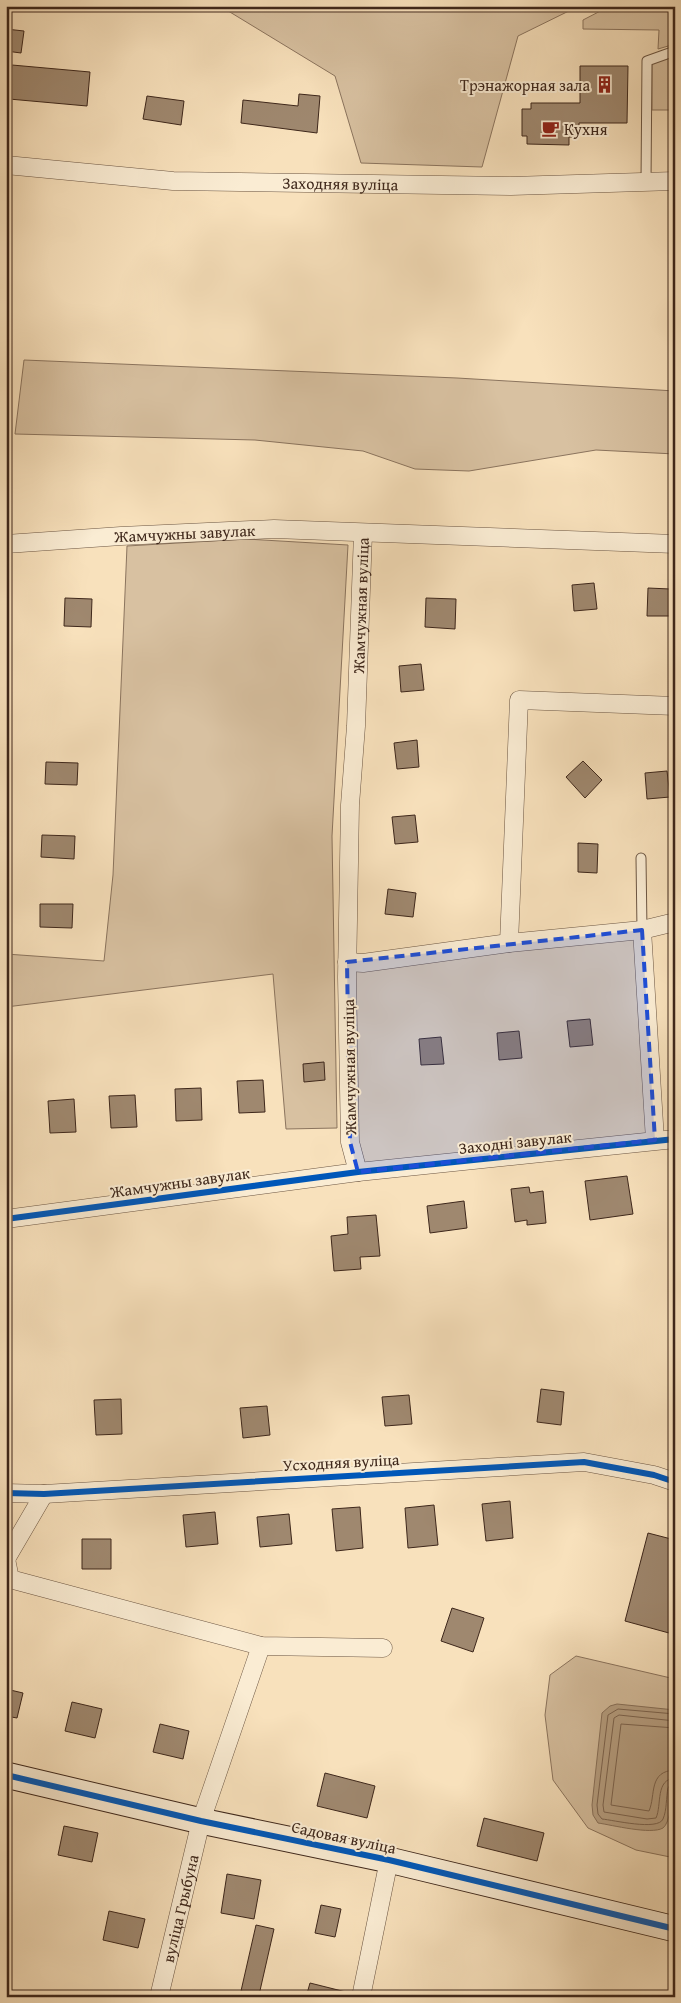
<svg xmlns="http://www.w3.org/2000/svg" width="681" height="2003" font-family="'Gentium Book Plus',serif">
<rect width="100%" height="100%" fill="#f8e1bc"/>
<filter id="stains"><feTurbulence type="fractalNoise" baseFrequency=".004" numOctaves="4"/><feColorMatrix values="0 0 0 0 .2 0 0 0 0 .09 0 0 0 0 .02 0 0 0 .5 -.17"/></filter>
<radialGradient id="worn" r=".72"><stop offset=".6" stop-color="#630" stop-opacity="0"/><stop offset="1" stop-color="#630" stop-opacity=".3"/></radialGradient>
<path fill="#d8c1a1" stroke="#8b745e" d="M220,6H579L518,36L482,167L361,163L335,76Z
M610,6H675V44L658,49L659,30L583,29V20Z
M675,56V110H652V63Z
M24,360L457,378L675,391V454L596,450L469,471L415,469L363,451L255,440L15,434Z
M246,539L348,545L332,836L337,1128L286,1129L273,974L6,1007V954L104,961L113,875L127,546Z
M576,1656L675,1679V1858L636,1850L588,1828L553,1780L545,1715L550,1675Z"/>
<path fill="#b9a285" stroke="#88715b" d="M617,1704L675,1710C675,1729 677,1818 663,1828C651,1835 612,1825 598,1823L593,1815L592,1805L602,1713L610,1706Z"/>
<g fill="none" stroke-linecap="round" stroke-linejoin="round">
<path stroke="#7c6450" stroke-width="1" d="M675,1714L618,1709L608,1715L597,1805L598,1814L602,1819C613,1820 658,1831 663,1819C667,1810 666,1797 668,1788L670,1785L675,1784
M675,1721L619,1715L614,1718L603,1805L604,1812L647,1819L656,1818C662,1805 655,1779 675,1778
M675,1728L621,1724L611,1805L649,1811C656,1795 648,1771 675,1770"/>
</g>
<path fill="#9f886f" stroke="#3e271b" d="M6,29L24,31L21,53L6,51Z
M12,65L90,72L87,106L9,99Z
M580,66H628L627,123H579V137H569V145L527,144V136H522V109H531V103H580Z
M299,94L320,96L317,133L241,123L243,100L298,106Z
M147,96L184,101L181,125L143,119Z
M594,583L597,609L574,611L572,585Z
M648,588L670,589L671,616H647Z
M65,598L92,599L91,627L64,626Z
M426,598L456,599L455,629L425,627Z
M421,664L424,690L401,692L399,666Z
M417,740L419,767L397,769L394,743Z
M583,761L602,780L585,798L566,777Z
M46,762L78,763L77,785L45,784Z
M667,771L670,797L647,799L645,773Z
M415,815L418,842L395,844L392,817Z
M42,835L75,836L74,859L41,857Z
M578,843L598,844L597,873L578,872Z
M388,889L416,893L413,917L385,914Z
M40,904H73L72,928L40,927Z
M590,1019L593,1045L570,1047L567,1021Z
M519,1031L522,1058L499,1060L497,1033Z
M441,1037L444,1064L421,1065L419,1039Z
M324,1062L325,1080L304,1082L303,1064Z
M263,1080L265,1112L239,1113L237,1081Z
M201,1088L202,1120L176,1121L175,1089Z
M135,1095L137,1127L111,1128L109,1096Z
M74,1099L76,1132L50,1133L48,1101Z
M627,1176L633,1214L590,1220L585,1181Z
M529,1187L530,1193L543,1191L546,1223L527,1225V1220L515,1222L511,1189Z
M464,1201L467,1228L430,1233L427,1206Z
M376,1215L380,1256L360,1257L361,1269L334,1271L331,1236L348,1234L347,1217Z
M541,1389L564,1392L561,1425L537,1422Z
M409,1395L412,1424L385,1426L382,1397Z
M121,1399L122,1434L96,1435L94,1400Z
M267,1406L270,1435L243,1438L240,1408Z
M510,1501L513,1538L486,1541L482,1504Z
M434,1505L438,1545L408,1548L405,1508Z
M360,1507L363,1548L336,1551L332,1509Z
M215,1512L218,1544L186,1547L183,1515Z
M289,1514L292,1544L260,1547L257,1517Z
M648,1533L675,1540V1611L669,1633L625,1621Z
M82,1539H111V1569H82Z
M452,1608L484,1618L473,1652L441,1641Z
M6,1689L23,1693L17,1718L6,1716Z
M72,1702L102,1709L95,1738L65,1731Z
M160,1724L189,1731L183,1759L153,1752Z
M325,1773L375,1786L367,1818L317,1806Z
M484,1818L544,1833L537,1861L477,1846Z
M64,1826L98,1833L92,1862L58,1855Z
M227,1874L261,1880L254,1919L221,1913Z
M321,1905L341,1909L335,1937L315,1933Z
M109,1911L145,1919L138,1948L103,1940Z
M256,1925L274,1929L259,1995L241,1991Z
M310,1983L346,1992V1997H306Z"/>
<g fill="none" stroke-linecap="round" stroke-linejoin="round">
<defs>
<path id="lane" d="M646,182L647,61L675,51
M641,858L642,930"/>
<g id="street">
<path id="s1" d="M6,165L173,181L511,186L675,181"/>
<path id="s2" d="M6,544L121,536L274,529L675,544"/>
<path d="M642,930L655,1140"/>
<path d="M509,943L519,700L675,706"/>
<path d="M347,962L363,963L509,943L642,930L675,922"/>
<path id="s3" d="M358,1172L350,1142L347,977L350,805L356,726L363,533"/>
<path d="M6,1219L358,1172L675,1139"/>
<path d="M6,1493L44,1494L584,1462L654,1475L675,1482"/>
<path d="M6,1559L10,1579L261,1646L383,1648"/>
<path d="M6,1559L44,1494"/>
<path id="s4" d="M159,1997L201,1821L261,1646"/>
<path d="M361,1997L389,1860"/>
</g>
<path id="secondary" d="M6,1775L201,1821L389,1860L675,1929"/>
</defs>
<use href="#lane" stroke="#6c5643" stroke-width="11"/>
<use href="#street" stroke="#6c5643" stroke-width="19"/>
<use href="#secondary" stroke="#3e271b" stroke-width="27"/>
<use href="#lane" stroke="#faecd3" stroke-width="9"/>
<use href="#street" stroke="#faecd3" stroke-width="18"/>
<use href="#secondary" stroke="#faecd3" stroke-width="25"/>
<defs>
<path id="cycleway" d="M6,1219L358,1172L675,1139
M6,1493L44,1494L584,1462L654,1475L675,1482
M6,1775L201,1821L389,1860L675,1929"/>
</defs>
<use href="#cycleway" stroke="#faecd3" stroke-width="9"/>
<use href="#cycleway" stroke="#0057b8" stroke-width="6"/>
</g>
<path fill="#1d4ed8" fill-opacity="0.2" stroke="#1d4ed8" stroke-width="4" stroke-dasharray="10 6" stroke-linejoin="round" d="M642,930L655,1140L358,1172L350,1142L347,962Z"/>
<defs>
<symbol id="building-bare" viewBox="-9 -9 18 18"><path d="M-4-6H4V6H1V3H-1V6H-4ZM-2.5-4.3h1.7v1.8h-1.7ZM.8-4.3h1.7v1.8H.8ZM-2.5-1h1.7V.8h-1.7ZM.8-1h1.7V.8H.8Z" fill="#8f2418" stroke="#faecd3" stroke-width="2.5" paint-order="stroke"/></symbol>
<symbol id="cafe-bare" viewBox="-9 -9 18 18"><path d="M-5.5-4.5H6V0H3Q3 3.5 0 3.5H-2.5Q-5.5 3.5-5.5 0ZM3-3.2v2h1.7v-2ZM-6 4.5H4V6H-6Z" fill="#8f2418" stroke="#faecd3" stroke-width="2.5" paint-order="stroke"/></symbol>
</defs>
<g fill-rule="evenodd">
<use href="#building-bare" x="592" y="72" width="25" height="25"/>
<use href="#cafe-bare" x="538" y="116" width="25" height="25"/>
</g>
<g text-anchor="middle" stroke-width="4" stroke-linejoin="round" paint-order="stroke">
<g font-size="16" fill="#3e271b" stroke="#faecd3" text-anchor="end">
<text x="590" y="91">Трэнажорная зала</text>
<text x="564" y="135" text-anchor="start">Кухня</text>
</g>
<g font-size="16" fill="#3e271b" stroke="#faecd3">
<text dy="6" stroke="none"><textPath href="#s1" startOffset="335">Заходняя вуліца</textPath></text>
<text dy="6" stroke="none"><textPath href="#s2" startOffset="179">Жамчужны завулак</textPath></text>
<text dy="6" stroke="none"><textPath href="#s3" startOffset="568">Жамчужная вуліца</textPath></text>
<text transform="translate(349 1067) rotate(-91)" y="6">Жамчужная вуліца</text>
<text transform="translate(515 1142) rotate(-6)" y="6">Заходні завулак</text>
<text transform="translate(180 1182) rotate(-8)" y="6">Жамчужны завулак</text>
<text transform="translate(341 1462) rotate(-3)" y="6">Усходняя вуліца</text>
<text transform="translate(344 1837) rotate(12)" y="6">Садовая вуліца</text>
<text dy="6" stroke="none"><textPath href="#s4" startOffset="91">вуліца Грыбуна</textPath></text>
</g>
</g>
<rect width="681" height="2003" fill="none" stroke="#f8e1bc" stroke-width="25"/>
<rect x="8" y="8" width="666" height="1988" fill="none" stroke="#3e271b" stroke-width="2.5"/>
<rect x="12" y="12" width="656" height="1978" fill="none" stroke="#3e271b"/>
<rect width="100%" height="100%" filter="url(#stains)"/>
<rect width="100%" height="100%" fill="url(#worn)"/>
</svg>
